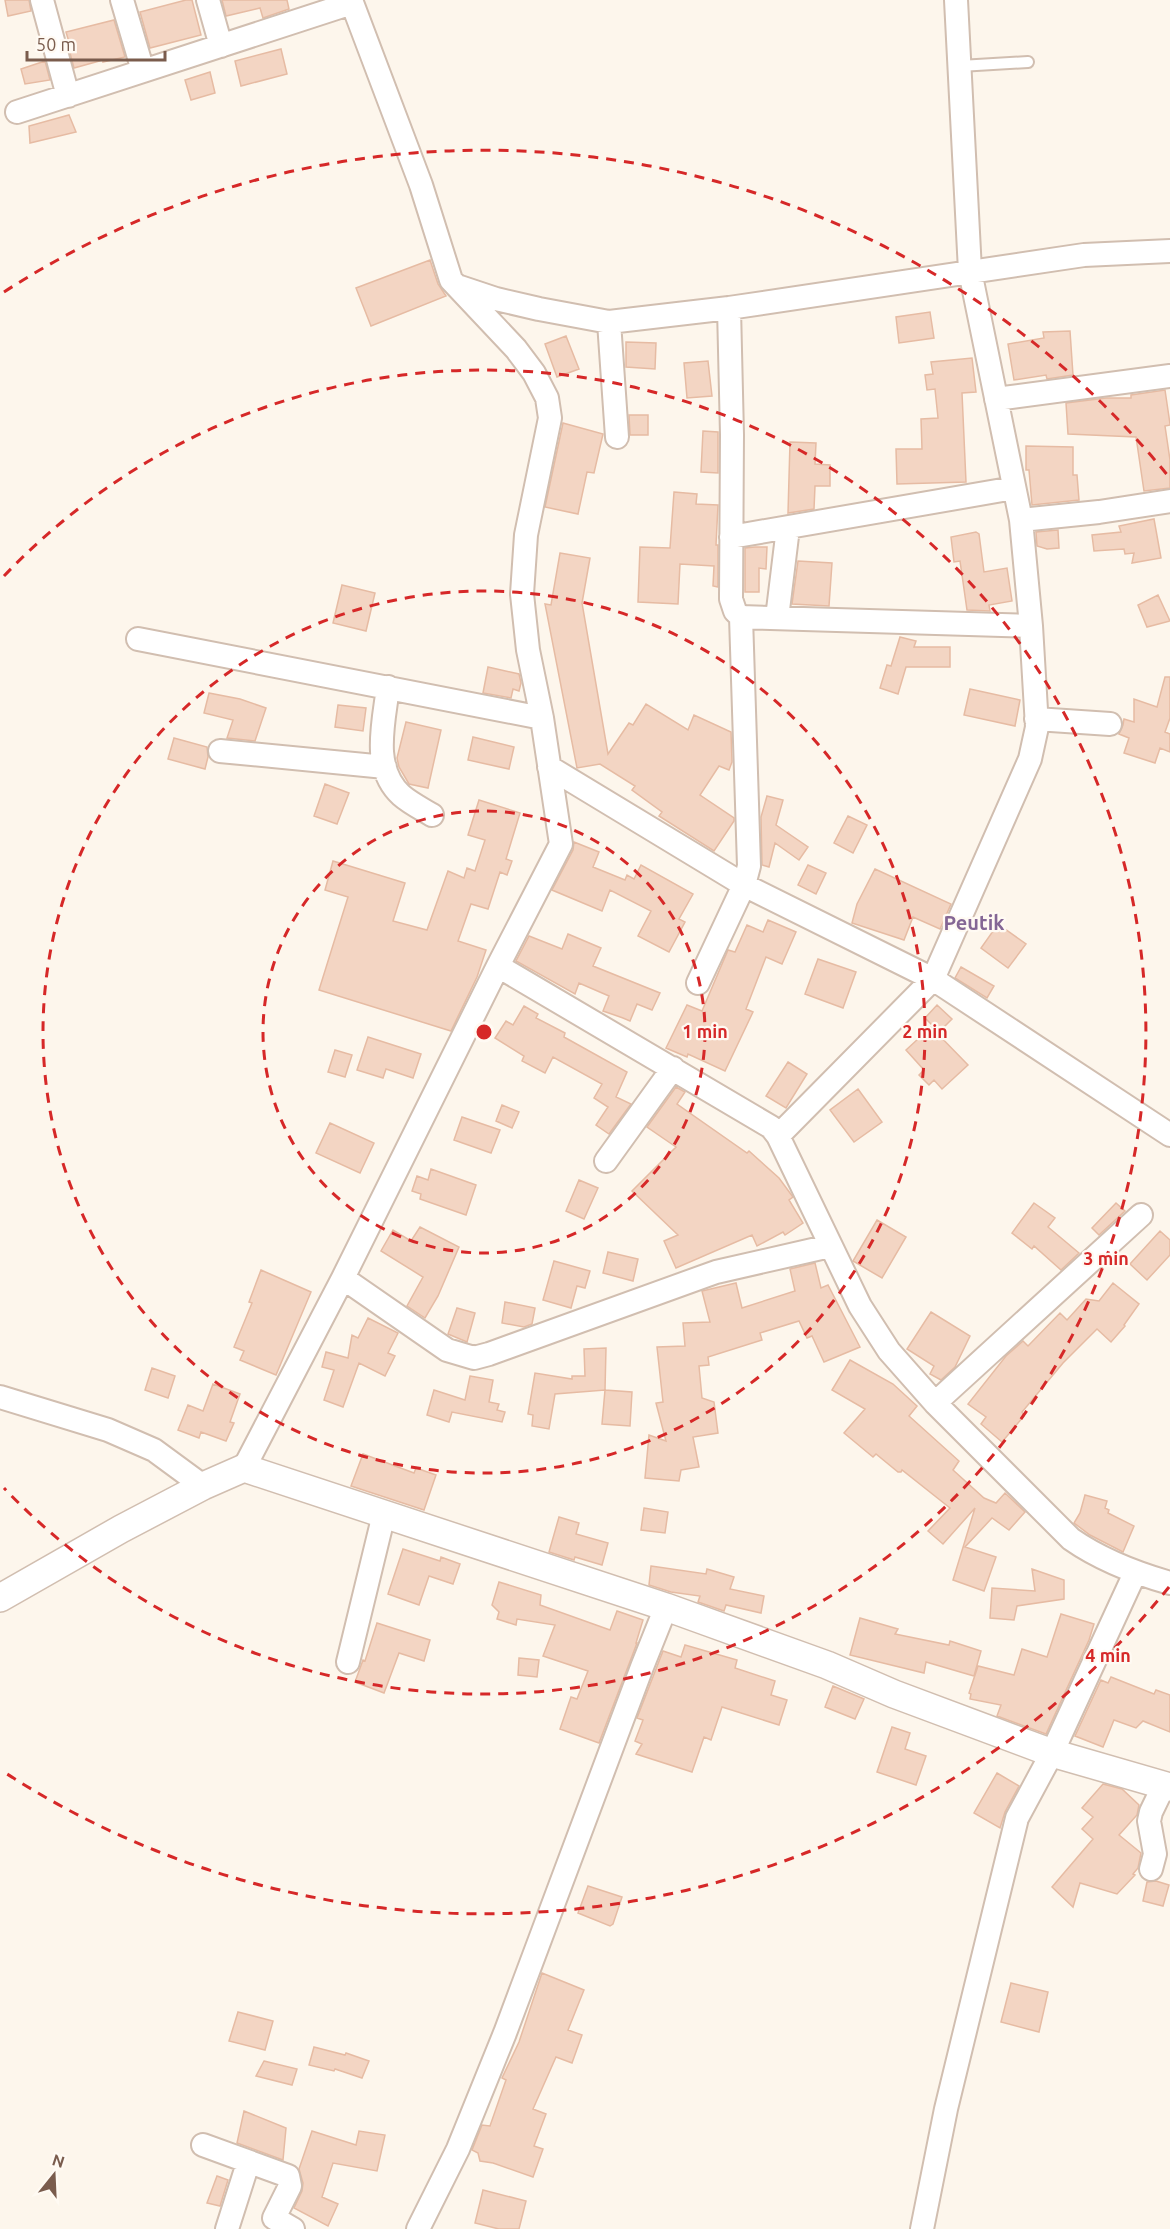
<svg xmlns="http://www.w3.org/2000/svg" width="1170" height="2229" font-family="Ubuntu,sans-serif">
<rect width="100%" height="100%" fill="#fdf6ec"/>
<path fill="#f3d5c3" stroke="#e6bba3" stroke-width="1.5" d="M5,0H29L31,11L8,16Z
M186,0H192L201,35L150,48L140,12Z
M222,0H287L289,9L263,18L260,8L226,16Z
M114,20L125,57L103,62V60L74,68L70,53L72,52L66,32Z
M281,49L287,74L241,86L235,61Z
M45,61L50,80L25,84L21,69Z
M210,72L215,93L191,100L185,80Z
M69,115L76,132L30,143L29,126Z
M430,260L438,284L446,296L371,326L356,288Z
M930,312L934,338L899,343L896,317Z
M1070,331L1073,375L1047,379L1046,375L1014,380L1008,344L1044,338L1043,332Z
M566,336L579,369L557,377L545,344Z
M626,342L656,343L655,369L626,367Z
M972,358L976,392L962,393L966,482L897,484L896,449H922L921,419L938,418L935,389L927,390L925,375L933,374L931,362Z
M708,361L712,396L687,398L684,363Z
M1165,390L1170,424V425L1165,426L1170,460V488L1144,491L1136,437L1068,434L1066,403L1106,398H1131V395Z
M629,415H648V435H630Z
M563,423L603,434L594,473L587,472L578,514L545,507Z
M703,431L718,432V473L701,472Z
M790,442L816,443L815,464L830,465V486H815L814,509L788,513Z
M1026,446L1073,447V475H1077L1079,500L1032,505L1029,470H1026Z
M674,492L697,494L696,504L718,505L716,545H718V587L713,586L714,566L680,564L678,604L638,602L640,547L670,548Z
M1154,519L1161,558L1132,563L1134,553L1125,554L1124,549L1094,551L1092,535L1121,532L1119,526Z
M1058,530L1059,548L1047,549L1037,546L1036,532Z
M976,532L979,534L984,572L1007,568L1012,601L989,605L990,611L967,610L960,561L954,562L951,537Z
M755,547H767L766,569L759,568V592H745V548Z
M560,553L590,558L582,603L608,754L629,723L633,725L646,704L688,730L694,715L731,732L732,762L729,770L719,766L700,795L734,818V821L714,851L659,816L662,812L632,790L635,786L600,764L577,768L545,604L551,605Z
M798,561L832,563L829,606L792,604Z
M342,585L375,593L366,631L333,623Z
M1158,595L1170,621L1147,627L1138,605Z
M900,637L916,641L914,647H950V667H906L898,694L880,688L887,665L891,666Z
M488,667L519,674L521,683L519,691L513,689L511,698L483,693Z
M1165,677H1170V718L1165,732L1170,734V752L1160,748L1155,763L1124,753L1129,738L1119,734L1123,725L1124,719L1134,722V699L1157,707Z
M970,689L1020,700L1015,726L964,715Z
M209,693L240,699L266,708L255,741L227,738L233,720L204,713Z
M338,705L366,708L363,731L335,727Z
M406,722L441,730L428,788L409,784L399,767L397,758Z
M473,737L514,747L509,769L468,760Z
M174,738L207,747L208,757L205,769L168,759Z
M325,784L349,793L337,824L314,816Z
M767,796L783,800L776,825L808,847L799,860L775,843L769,867L762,865L761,817Z
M479,800L520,813L506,859L512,861L507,875L500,872L488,909L471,904L458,941L486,950L477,977L451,1031L319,990L348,897L325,890L333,861L405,883L393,921L427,930L448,871L464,878L467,868L475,871L485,840L468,835Z
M848,816L867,825L853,853L834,843Z
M574,842L599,852L593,867L625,880L627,875L634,879L641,865L693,894L679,919L685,922L669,952L638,936L651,911L610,890L602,911L552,890L573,850Z
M808,865L826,873L816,894L798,885Z
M875,869L951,904L940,929L913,917L904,940L852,923L857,904Z
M768,920L796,932L782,964L766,957L746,1009L753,1012L725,1071L688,1054L687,1057L666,1048L687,1005L702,1011L728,950L735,952L747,925L763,932Z
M998,924L1026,944L1008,968L981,948Z
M568,934L601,948L593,966L660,993L652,1010L637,1004L630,1021L623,1018L603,1011L609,996L579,983L575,994L516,961L529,936L562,949Z
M818,959L856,972L843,1008L805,994Z
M961,967L994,986L987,998L955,978Z
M937,1005L952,1019L939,1032L925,1018Z
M524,1006L538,1014L536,1018L565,1033L564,1037L627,1072L616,1097L631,1104L609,1134L596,1125L608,1107L594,1098L602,1084L553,1057L545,1073L522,1061L524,1056L495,1038L506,1021L513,1025Z
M931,1027L968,1065L942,1089L934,1080L929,1085L919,1075L924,1070L906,1050Z
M368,1037L421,1054L413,1078L386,1069L383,1078L357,1070Z
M335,1050L352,1055L345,1077L328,1072Z
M788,1062L807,1074L786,1108L766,1096Z
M676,1087L685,1092L677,1104L747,1153L749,1151L779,1178L790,1193L793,1197L789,1200L803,1223L785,1235L783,1232L757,1246L752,1235L676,1268L664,1241L678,1235L632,1191L676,1147L647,1127Z
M858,1089L882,1122L854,1142L830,1110Z
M502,1105L519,1112L512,1128L496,1121Z
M462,1117L500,1130L491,1153L454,1140Z
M330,1123L374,1143L360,1173L316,1153Z
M431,1169L476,1185L466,1215L420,1199L421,1194L412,1191L417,1176L428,1180Z
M579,1180L598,1188L584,1219L566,1211Z
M1034,1203L1055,1218L1048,1227L1079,1253L1061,1270L1034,1246L1032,1249L1012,1233Z
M1116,1203L1125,1211L1099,1235L1092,1228Z
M877,1220L906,1237L882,1278L853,1261Z
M420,1227L459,1247L438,1296L425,1318L407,1306L423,1277L381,1251L393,1230L411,1241Z
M1160,1231L1170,1240V1255L1147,1280L1130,1264Z
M608,1252L638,1259L633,1281L603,1273Z
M554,1261L590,1271L585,1288L577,1286L571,1308L543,1300Z
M815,1263L821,1288L828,1285L860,1347L824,1362L812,1336L807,1338L799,1321L760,1333L762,1340L708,1357L709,1365L699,1366L702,1398L714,1402L718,1433L693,1437L699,1467L681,1470L679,1481L645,1478L649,1435L666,1441L656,1403L663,1402L657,1347L685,1346L683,1323L710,1322L702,1291L736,1283L742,1308L795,1291L790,1269Z
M261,1270L311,1292L276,1375L240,1360L244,1351L234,1347L252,1303L249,1302Z
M1113,1283L1139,1304L1124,1325L1125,1326L1111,1342L1097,1329L1063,1363L1022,1412L1024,1416L1002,1442L981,1424L986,1417L968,1404L1006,1356L1023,1341L1028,1346L1060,1313L1067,1320L1086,1299L1099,1301Z
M505,1302L535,1308L532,1324L524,1327L502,1323Z
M457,1308L475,1313L467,1342L448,1334Z
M931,1312L970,1336L955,1367L941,1380L930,1374L934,1366L907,1349Z
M368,1318L398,1333L388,1353L395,1356L385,1376L359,1363L343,1407L324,1400L334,1370L322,1367L326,1352L348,1358L352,1335L358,1338Z
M606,1348L605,1390L632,1392L630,1426L602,1424L605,1390L555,1394L549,1429L532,1426L533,1415L528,1414L535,1373L572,1379V1376H585L584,1349Z
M850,1360L893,1384L917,1406L909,1416L959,1461L953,1470L984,1498L996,1503L1005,1493L1025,1512L1009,1530L992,1518L965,1547L996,1557L984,1591L953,1580L975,1508L943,1544L928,1531L950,1508L902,1470L901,1472H898L876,1454L873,1457L844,1433L865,1409L832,1390Z
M152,1368L175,1376L168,1398L145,1390Z
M470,1376L493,1380L489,1402L499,1404L497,1410L505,1412L502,1422L452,1412L449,1422L427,1415L434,1390L465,1400Z
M213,1384L240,1394L230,1422L234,1423L226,1441L201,1432L199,1438L178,1430L188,1405L203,1411Z
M363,1454L414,1473L416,1468L436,1475L424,1510L351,1486Z
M1085,1495L1107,1501L1105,1508L1109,1510L1108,1513L1134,1526L1123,1552L1090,1535L1074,1523L1080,1513Z
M644,1508L668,1512L665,1533L641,1530Z
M559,1517L579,1523L576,1534L608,1543L602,1565L575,1557L574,1560L549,1552Z
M403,1549L440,1561L441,1557L460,1564L453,1584L429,1576L419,1605L388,1594Z
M651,1566L706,1574L707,1569L734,1577L730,1589L764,1596L761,1613L726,1605L724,1611L698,1602L700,1596L671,1592L649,1585Z
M1032,1569L1064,1580V1599L1017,1606L1014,1620L990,1618L992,1588L1035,1591Z
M499,1582L541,1595L540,1605L610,1630L617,1611L643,1620L636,1643H637L599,1743L560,1729L571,1697L577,1699L588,1671L543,1656L555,1625L517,1619L516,1625L497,1619L499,1612L492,1605Z
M1061,1614L1094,1624L1089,1640L1046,1734L997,1716L1001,1705L970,1699L971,1694L969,1693L978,1666L1014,1675L1022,1649L1047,1657Z
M860,1618L898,1629L895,1634L949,1645L950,1641L981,1651L974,1676L926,1662L924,1673L850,1655Z
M377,1623L430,1640L424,1661L399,1653L384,1693L355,1682L363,1660L365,1661Z
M685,1645L737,1660L735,1668L775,1681L771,1695L787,1700L779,1725L722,1707L711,1740L704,1737L692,1772L636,1754L642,1744L635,1741L643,1720L637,1718L663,1651L681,1657Z
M519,1658L539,1660L537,1677L518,1675Z
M1111,1677L1154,1694L1156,1690L1170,1695V1732L1143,1721L1136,1728L1114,1720L1103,1747L1075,1736L1101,1680L1108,1683Z
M833,1686L864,1699L855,1719L825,1707Z
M892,1727L910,1733L905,1749L926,1756L916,1785L877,1772Z
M997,1773L1019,1786L1005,1812L1000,1828L974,1813Z
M1103,1784L1122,1789L1139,1805L1137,1815L1119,1835L1141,1853L1138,1868L1133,1874L1135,1875L1117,1894L1080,1883L1073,1907L1052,1887L1093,1839L1082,1829L1093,1817L1082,1808Z
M1156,1881L1169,1885L1163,1906L1143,1901L1147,1882Z
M588,1886L622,1897L613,1924L610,1926L578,1913Z
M542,1973L584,1990L568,2030L582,2035L572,2063L556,2057L533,2109L546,2114L534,2146L543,2149L533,2177L493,2163L480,2161L478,2153L472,2150L482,2125L490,2126L506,2080L502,2078L519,2042Z
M1011,1983L1048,1992L1039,2032L1001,2022Z
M238,2012L273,2021L265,2050L229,2041Z
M314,2047L345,2055L346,2053L369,2061L362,2078L335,2069L334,2071L309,2065Z
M264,2061L297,2069L292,2085L256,2076Z
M244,2111L286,2128L283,2160L237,2143Z
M312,2131L356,2145L359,2131L385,2135L377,2171L333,2163L322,2197L338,2204L328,2226L294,2208L302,2191L303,2183L299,2169Z
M217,2176L228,2180L220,2206L207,2203Z
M483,2190L526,2201L519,2229H499L475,2223Z"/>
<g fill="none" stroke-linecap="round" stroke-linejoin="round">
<defs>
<path id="service" d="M960,66L1028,62"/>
<path id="minor" d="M42,0L68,96
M122,0L143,71
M208,0L221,46
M17,112L352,3
M460,287L496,299L539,309L609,322L729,308L1084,255L1170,251
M729,308L732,435L731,599L735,611L741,617
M609,322L617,437
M996,399L1170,376
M1021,520L1099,512L1170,501
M731,537L1014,488
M777,618L788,528
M138,639L542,718
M388,687C384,722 371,767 401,795C410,803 422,809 432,815
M1036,719L1110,724
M220,751L385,767
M549,767L744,885L933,979L1170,1135
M498,966L771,1127L778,1136L860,1306L889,1351L935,1403L1071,1539C1101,1560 1135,1573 1170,1583
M698,983L744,885L749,866L741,617L1031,626
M778,1136L933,979L1030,759L1037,727L1031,626L1021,520L970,271L956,0
M606,1161L673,1068
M343,1278L447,1350L474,1358L489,1354L716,1272L830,1246
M0,1397L108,1430L154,1450L203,1486
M935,1403L1141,1215
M244,1468L343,1278L498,966L561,844L542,718L528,650L522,594L526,535L550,418L547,398L534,373L516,349L451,280L421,185L351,0
M348,1662L384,1514
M1151,1869L1155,1854L1149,1821L1151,1812L1164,1785
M203,2145L288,2176L290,2186L274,2218L293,2229
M227,2229L248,2163
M418,2229L458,2149L505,2033L642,1667L666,1607
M922,2229L946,2109L1017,1818L1052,1753L1135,1573"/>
<path id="tertiary" d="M0,1598L121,1529L203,1486L244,1468L666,1607L827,1665L894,1694L1052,1753L1170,1787"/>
</defs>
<use href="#service" stroke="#d1beb0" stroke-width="14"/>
<use href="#minor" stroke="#d1beb0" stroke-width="26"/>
<use href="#tertiary" stroke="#d1beb0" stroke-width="30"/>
<use href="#service" stroke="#fff" stroke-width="10"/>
<use href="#minor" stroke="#fff" stroke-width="22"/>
<use href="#tertiary" stroke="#fff" stroke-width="27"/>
</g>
<g fill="none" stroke="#d62828" stroke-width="3" stroke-dasharray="10 8">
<circle cx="484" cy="1032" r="221"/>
<circle cx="484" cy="1032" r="441"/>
<path d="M4 576A662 662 0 1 1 4 1488"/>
<path d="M1169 1587A882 882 0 0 1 4 1772M4 292A882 882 0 0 1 1169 477"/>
</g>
<g text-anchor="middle" stroke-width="4.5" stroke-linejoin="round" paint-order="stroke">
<g font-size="20" font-weight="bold" fill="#846695" stroke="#fffaf3">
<text x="974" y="930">Peutik</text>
</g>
</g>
<circle cx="484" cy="1032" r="9" fill="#d62828" stroke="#fffaf3" stroke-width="3"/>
<g font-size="18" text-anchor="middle" font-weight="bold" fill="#d62828" stroke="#fffaf3" stroke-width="4.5" stroke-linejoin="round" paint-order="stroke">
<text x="705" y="1038">1 min</text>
<text x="925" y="1038">2 min</text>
<text x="1106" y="1265">3 min</text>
<text x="1108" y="1662">4 min</text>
</g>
<g transform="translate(54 2175) rotate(18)" stroke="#fffaf3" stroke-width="4.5" paint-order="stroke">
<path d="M0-4.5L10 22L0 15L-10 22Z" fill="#7a5c4d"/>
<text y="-9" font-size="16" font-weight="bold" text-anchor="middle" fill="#7a5c4d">N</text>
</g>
<path d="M27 51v9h138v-9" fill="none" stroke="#7a5c4d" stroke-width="3"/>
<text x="36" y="51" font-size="18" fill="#7a5c4d" stroke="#fffaf3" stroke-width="4.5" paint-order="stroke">50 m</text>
</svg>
